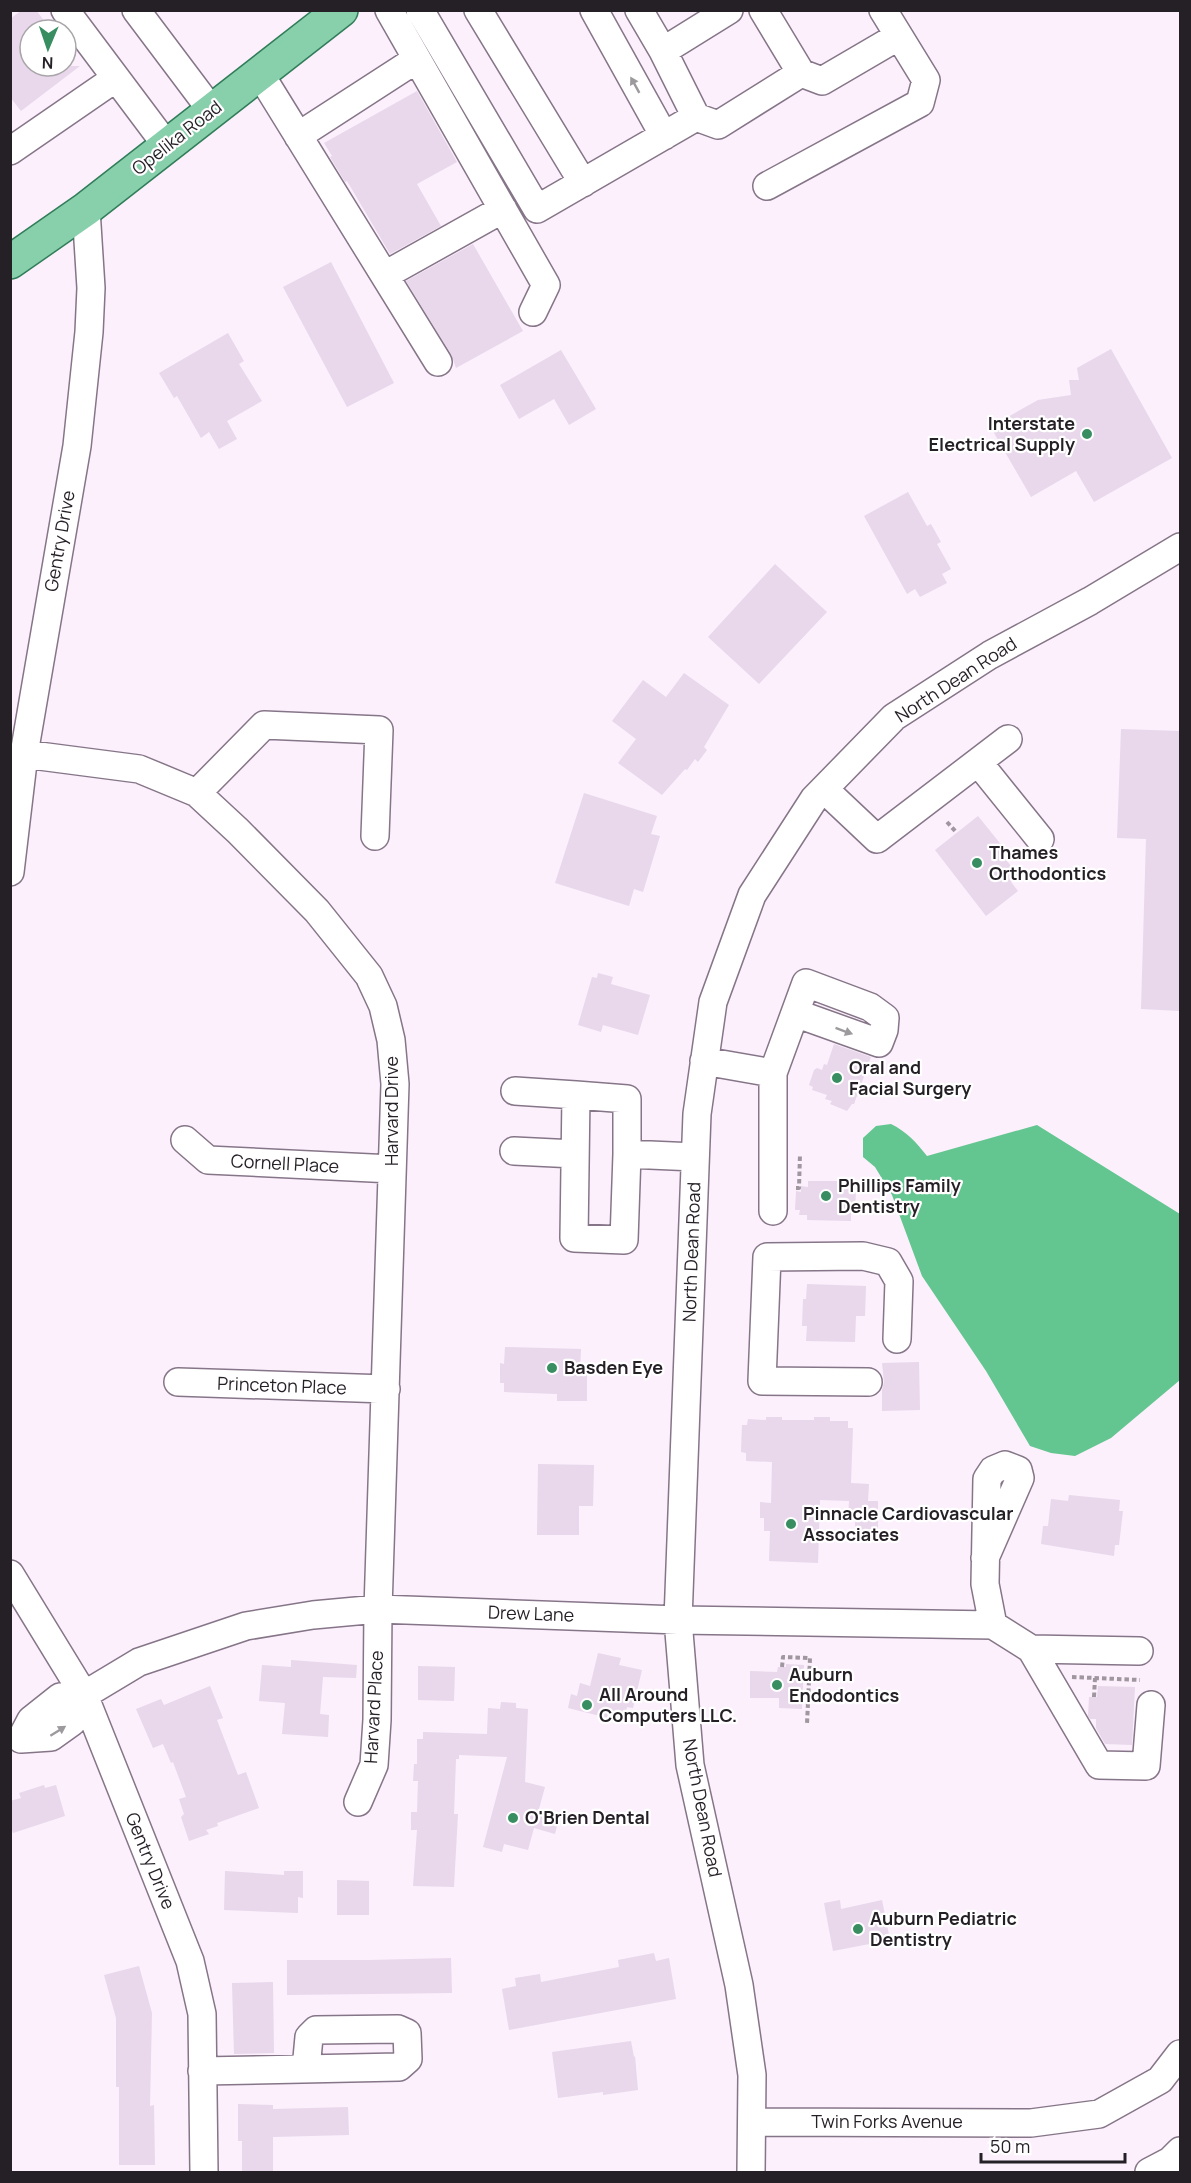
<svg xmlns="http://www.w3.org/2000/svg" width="1191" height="2183" font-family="Manrope,sans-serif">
<rect width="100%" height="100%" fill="#fbf0fc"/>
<path fill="#63c58f" d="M891,1124C907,1132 916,1142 927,1156L1037,1125L1180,1214V1380L1111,1438L1075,1456L1051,1453L1030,1446L986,1371L922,1276L892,1195L875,1167L863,1157V1138L876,1126Z"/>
<path fill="#e9d7eb" d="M22,10H36L51,30H30V66H80L21,111L10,97V19Z
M417,91L457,162L417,184L441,226L390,254L347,181L345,182L330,157L332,156L324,143Z
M473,244L523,331L456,368L451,354L406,281Z
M331,262L394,383L347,407L283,287Z
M228,333L244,361L239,364L262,401L227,421L237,439L219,449L209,432L201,438L177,396L174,398L159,373Z
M1111,349L1172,458L1094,502L1076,471L1031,497L994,433L997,423L1038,400L1071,395L1069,380H1079L1077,368Z
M561,350L596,409L569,425L554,399L519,419L500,385Z
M908,492L927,526L931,524L941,542L937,544L951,569L942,574L947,583L920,597L915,589L907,594L864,516Z
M775,564L827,612L759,684L708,637Z
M684,673L729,705L704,747L707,750L698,762L695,759L687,770L685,769L662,795L618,763L636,739L612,721L643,680L666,697Z
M1121,729L1180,731V1011L1141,1009L1146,839L1117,838Z
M584,793L657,816L651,834L660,836L643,892L634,889L629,906L555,883Z
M978,816L1003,847L999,851L1019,876L1011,882L1018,891L986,916L935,850Z
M598,973L613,977L611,984L650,995L638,1035L603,1025L601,1032L578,1025L592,977L597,978Z
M834,1044L871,1057L854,1104H852L847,1111L830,1104L832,1101L825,1099L827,1095L812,1090L813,1087L809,1085L814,1070L817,1068L822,1070L824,1064L827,1065Z
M808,1181H852V1191H856L855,1212H851V1221L807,1220V1215H799L800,1210H795L796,1191L801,1192V1186L808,1187Z
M807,1284L866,1286L865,1316H856L855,1342L806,1341L807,1326H802L803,1299H806Z
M505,1347L581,1349L580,1373H587V1401H557V1394L504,1392V1383H500V1363L504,1364Z
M919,1362L920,1410L882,1411V1390L884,1382L882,1363Z
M766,1417H782V1420H814V1417H830V1421H848V1428H853L851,1483L869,1484L868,1501H878V1530H855V1519H848L849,1501L820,1500L818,1563L769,1561L770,1531H764V1518H760V1502L771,1503L772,1462L746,1461V1453L741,1452L742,1425H747L748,1419L766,1420Z
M538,1464L594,1465L593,1506H579V1535H537Z
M1069,1495L1120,1500L1119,1511H1123L1119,1545H1115L1114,1556L1041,1544L1043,1526H1048L1051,1499L1068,1501Z
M598,1653L621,1658L619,1665L642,1670L633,1708L627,1707L624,1722L568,1708L571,1694L577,1696L580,1683L590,1686Z
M291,1660L357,1665L356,1678L323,1677L320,1714L329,1715L328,1737L282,1734L285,1703L259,1701L262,1665L291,1667Z
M786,1664L804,1665L802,1709L779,1708V1698H750V1671L777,1672L778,1667H786Z
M418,1666L455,1667L454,1701L418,1700Z
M210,1686L223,1718L217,1720L238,1775L246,1772L259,1808L217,1823L218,1826L206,1830L209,1834L189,1841L181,1817L184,1814L179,1799L186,1797L173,1762L171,1763L163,1744L153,1748L136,1709L161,1699L164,1705Z
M1098,1686L1135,1687L1132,1745L1105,1744L1096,1728V1719H1090L1088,1716L1089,1697H1097Z
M501,1702L516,1703V1708L528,1709L525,1782L545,1787L539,1809L560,1814L555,1834L534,1828L528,1850L504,1844L502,1852L483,1847L507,1757L459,1755V1759H456L454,1814H458L454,1887L413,1886L417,1830H411V1812H417L418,1781H413L414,1764H417V1739H423V1732L487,1734L488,1708L500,1709Z
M44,1785L45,1788L56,1785L65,1816L13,1833L10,1824V1801L21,1798L19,1793Z
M225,1871L284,1875V1871H303V1898L298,1897V1913L224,1910Z
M337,1880L369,1881V1915H337Z
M840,1900L841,1909L882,1900L890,1940L833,1951L824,1903Z
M654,1953L656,1961L669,1958L676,1999L509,2030L502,1989L516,1986L515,1978L540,1974L541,1982L619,1967L618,1960Z
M451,1958L452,1993L287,1995V1960H370Z
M139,1966L152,2013L150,2106L154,2105L155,2165H119V2087H116V2018L104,1975Z
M273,1982L274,2053L234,2054L232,1983Z
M631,2041L634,2057L635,2056L638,2090L603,2095V2092L558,2098L552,2052Z
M238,2104L273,2105V2109L348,2107L349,2135L273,2137V2172H242V2141H238Z"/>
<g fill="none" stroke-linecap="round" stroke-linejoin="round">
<defs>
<path id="minor" d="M65,10L167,146
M136,10L212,111
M389,10L546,285L533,312
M420,10L537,209L696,117
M478,10L583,183
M594,10L664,136
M639,10L663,51L696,117L718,125L801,73L822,81L899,36
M763,10L801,73
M663,51L729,10
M260,74L438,362
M298,136L417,59
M10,151L116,78
M767,186L920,103L926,80L883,10
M385,275L503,209
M24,754L139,769L197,793L238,831L317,911L369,976L383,1006L391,1040L395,1084L378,1609L377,1720L374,1765L358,1802
M978,762L1040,839
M824,789L877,839L1008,739
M197,793L264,725L379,730L375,836
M10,872L24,754L77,446L89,332L91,288L86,209
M704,1061L773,1073
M515,1091L576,1095L574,1238L624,1240L627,1154L695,1157
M576,1095L627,1099V1154
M185,1140L208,1160L392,1169
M514,1151L575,1154
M773,1211V1073L806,983L870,1007L885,1018L884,1030L879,1043L795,1013
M178,1382L386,1389
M868,1382L762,1381L767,1257L863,1256L888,1262L899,1281L897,1339
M985,1558L1020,1478L1018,1470L1005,1465L993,1470L987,1479L985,1584L993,1625L1031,1649
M10,1574L84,1695L190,1961L202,2014L204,2172
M1139,1651L1031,1649L1099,1765L1146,1766L1151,1705
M84,1695L72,1722L51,1737L21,1739L31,1720L60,1697L84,1695L139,1662L246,1626L313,1615L378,1609L678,1620L993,1625
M202,2071L399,2067L408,2059L407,2033L398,2029L316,2030L309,2037L306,2069
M752,2122L1031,2123L1099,2114L1160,2080L1180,2054
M751,2172L752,2075L739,1985L690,1765L678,1620L697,1114L713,1002L752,895L814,799L894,717L990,655L1090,601L1180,547
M1149,2172L1170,2161L1180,2151"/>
<path id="major" d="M10,262L86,209L341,10"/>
</defs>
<use href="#minor" stroke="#867588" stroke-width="30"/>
<use href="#major" stroke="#317d59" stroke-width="36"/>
<path stroke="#9f96a0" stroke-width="4" stroke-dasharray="4.5 3" stroke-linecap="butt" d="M947,822L957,833
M796,1188H799L800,1154
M782,1667L783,1657L810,1658L807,1724
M1072,1677L1140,1680
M1094,1697L1095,1678"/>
<use href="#minor" stroke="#fff" stroke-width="27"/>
<use href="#major" stroke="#88cfac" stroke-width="33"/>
</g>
<defs><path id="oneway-solid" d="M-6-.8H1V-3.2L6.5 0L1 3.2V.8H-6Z" transform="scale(1.5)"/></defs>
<g fill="#9d9a9d">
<use href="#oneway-solid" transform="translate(635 85) rotate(-119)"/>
<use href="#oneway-solid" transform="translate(844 1031) rotate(20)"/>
<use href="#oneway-solid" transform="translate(58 1731) rotate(-32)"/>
</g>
<g fill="#388e61" stroke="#fff" stroke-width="2">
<circle cx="1087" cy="434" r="6"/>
<circle cx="977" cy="863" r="6"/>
<circle cx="837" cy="1078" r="6"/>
<circle cx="826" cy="1196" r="6"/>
<circle cx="552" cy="1368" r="6"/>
<circle cx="791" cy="1524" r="6"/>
<circle cx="777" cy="1685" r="6"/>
<circle cx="587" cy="1705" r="6"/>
<circle cx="513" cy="1818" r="6"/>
<circle cx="858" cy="1929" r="6"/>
</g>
<g text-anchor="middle" stroke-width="4.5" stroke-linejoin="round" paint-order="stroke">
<g font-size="18" fill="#251f26" stroke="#fff">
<text transform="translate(177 138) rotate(-38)" y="6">Opelika Road</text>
<text transform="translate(60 541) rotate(-80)" y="6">Gentry Drive</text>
<text transform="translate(956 680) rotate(-33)" y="6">North Dean Road</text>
<text transform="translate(392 1111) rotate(-90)" y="6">Harvard Drive</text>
<text transform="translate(285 1164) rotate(3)" y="6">Cornell Place</text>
<text transform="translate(692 1252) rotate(-88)" y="6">North Dean Road</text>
<text transform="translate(282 1386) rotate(2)" y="6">Princeton Place</text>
<text transform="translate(531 1614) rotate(2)" y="6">Drew Lane</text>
<text transform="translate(374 1707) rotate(-87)" y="6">Harvard Place</text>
<text transform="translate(702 1808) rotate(79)" y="6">North Dean Road</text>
<text transform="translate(150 1861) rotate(68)" y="6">Gentry Drive</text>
<text x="887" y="2128">Twin Forks Avenue</text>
</g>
<g font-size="18" font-weight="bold" fill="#251f26" stroke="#fff" text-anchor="start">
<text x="1075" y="430" text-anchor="end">Interstate<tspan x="1075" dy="21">Electrical Supply</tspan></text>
<text x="989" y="859">Thames<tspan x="989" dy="21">Orthodontics</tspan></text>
<text x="849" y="1074">Oral and<tspan x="849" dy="21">Facial Surgery</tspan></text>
<text x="838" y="1192">Phillips Family<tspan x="838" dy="21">Dentistry</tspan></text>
<text x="564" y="1374">Basden Eye</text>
<text x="803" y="1520">Pinnacle Cardiovascular<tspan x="803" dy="21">Associates</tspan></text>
<text x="789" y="1681">Auburn<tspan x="789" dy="21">Endodontics</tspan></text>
<text x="599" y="1701">All Around<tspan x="599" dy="21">Computers LLC.</tspan></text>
<text x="525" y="1824">O'Brien Dental</text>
<text x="870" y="1925">Auburn Pediatric<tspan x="870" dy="21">Dentistry</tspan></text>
</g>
</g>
<rect width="1191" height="2183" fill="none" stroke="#251f26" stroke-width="24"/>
<g transform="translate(48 48) rotate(182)"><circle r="28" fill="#ffffff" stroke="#a8a5a8" stroke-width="1.5"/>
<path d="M0-4.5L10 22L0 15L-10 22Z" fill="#388e61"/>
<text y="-9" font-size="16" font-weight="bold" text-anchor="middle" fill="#251f26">N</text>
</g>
<path d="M981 2153v9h144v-9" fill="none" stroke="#251f26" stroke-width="3"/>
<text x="990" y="2153" font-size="18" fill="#251f26" stroke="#ffffff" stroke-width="4.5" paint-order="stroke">50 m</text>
</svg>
